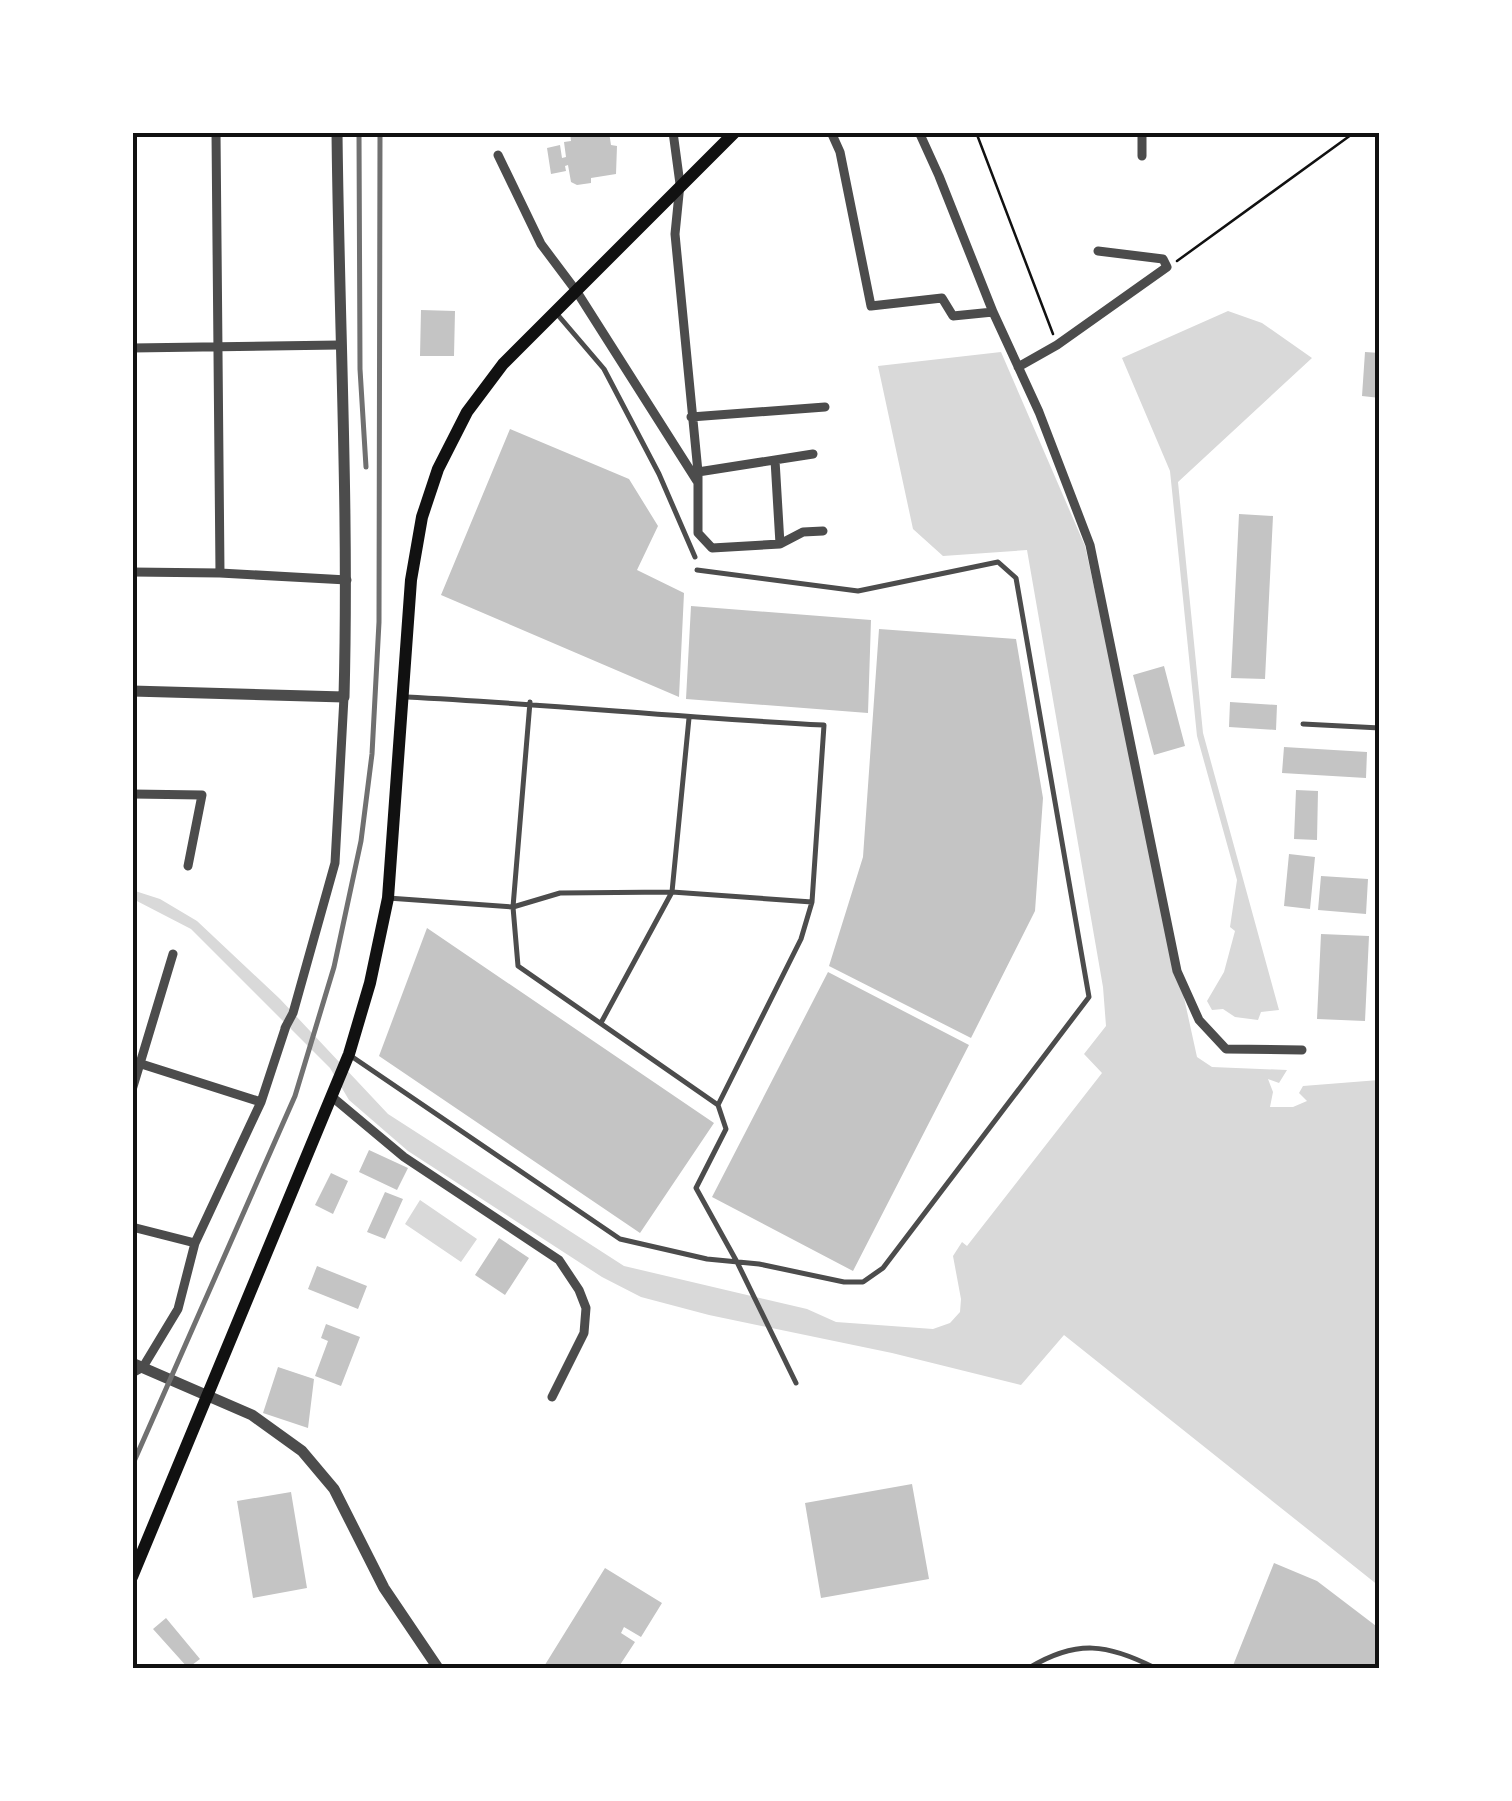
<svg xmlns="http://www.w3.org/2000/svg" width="1512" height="1801" font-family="'Source Sans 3',sans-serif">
<rect width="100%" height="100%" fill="#fff"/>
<path fill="#d9d9d9" d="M1228,311L1262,323L1312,358L1178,482L1203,733L1279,1010L1261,1012L1258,1020L1235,1017L1223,1009L1212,1010L1207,1001L1224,972L1235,931L1230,927L1237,880L1197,736L1170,471L1122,358Z
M1001,352L1085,546L1197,1057L1212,1067L1287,1070L1279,1083L1268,1079L1273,1092L1270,1107H1293L1307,1101L1299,1093L1303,1086L1379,1080V1586L1064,1335L1021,1385L892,1353L709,1315L641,1297L602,1277L408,1151L349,1100L330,1068L191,929L133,899L132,890L160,899L197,921L280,999L388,1114L624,1266L807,1309L836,1322L933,1329L950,1323L960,1312L961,1299L953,1256L962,1242L967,1246L1102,1073L1084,1054L1106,1026L1103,987L1027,550L943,556L913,529L878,366Z
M420,1200L477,1239L461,1262L405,1224Z"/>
<path fill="#c4c4c4" d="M570,132H609L611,145L617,146L616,174L591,178V183L577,185L571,182L568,165L565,166L566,171L551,174L547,148L560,145L562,158L566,157L564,142L571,141Z
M421,310L455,311L454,356H420Z
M1365,352L1380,353V398L1362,396Z
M510,429L629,479L658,526L637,570L684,593L679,697L441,595Z
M1239,514L1273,516L1265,679L1231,678Z
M691,606L871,620L868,713L686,699Z
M879,629L1016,639L1043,798L1035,911L971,1038L829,966L863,857Z
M1164,666L1185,746L1154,755L1133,675Z
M1230,702L1277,705L1276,730L1229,727Z
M1284,747L1367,752L1366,778L1282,773Z
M1296,790L1318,791L1317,840L1294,839Z
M1289,854L1315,857L1310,909L1284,906Z
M1321,876L1368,879L1366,914L1318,910Z
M427,928L714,1123L640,1233L379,1056Z
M1321,934L1369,936L1365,1021L1317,1019Z
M828,972L969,1045L853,1271L712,1197Z
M369,1150L408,1168L397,1190L359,1172Z
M331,1173L348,1181L333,1214L315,1205Z
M385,1192L403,1199L385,1239L367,1232Z
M499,1238L529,1258L505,1295L475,1275Z
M317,1266L367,1286L358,1309L308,1289Z
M326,1324L360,1337L341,1386L315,1376L328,1341L321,1338Z
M278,1367L314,1379L308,1428L263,1413Z
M912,1484L929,1579L821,1598L805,1503Z
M291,1492L307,1588L253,1598L237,1501Z
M1274,1563L1317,1581L1380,1629V1668H1232Z
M605,1568L662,1603L641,1637L624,1627L621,1633L635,1642L618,1668H543Z
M166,1618L200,1659L188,1668L153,1629Z"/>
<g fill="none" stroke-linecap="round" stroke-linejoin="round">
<path stroke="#111" stroke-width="2.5" d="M976,132L1053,334
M1177,261L1355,132"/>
<path stroke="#4c4c4c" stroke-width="5" d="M557,314L604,369L659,474L695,557
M407,697C546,704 685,718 824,725L812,902L801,939L718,1105
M530,702L513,907L518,966L718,1105L726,1129L696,1188L737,1262L796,1383
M1303,724L1380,728
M388,898L513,907L560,893L672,892L812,902
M602,1021L672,892L689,718
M351,1056L620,1239L707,1259L759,1264L844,1282H863L883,1268L1089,997L1016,578L998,562L858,591L697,570
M1029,1668C1077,1639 1108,1644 1155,1668"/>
<path stroke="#4c4c4c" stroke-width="9" d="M216,132L220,573
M673,132L680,184L675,234L698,472V533L712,548L780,544L803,532L823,531
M831,132L840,152L871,306L942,298L953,316L993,312
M919,132L939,176L993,312L1039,412L1090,545L1177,971L1199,1020L1226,1049L1302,1050
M498,155L541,244L577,292L697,481
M1142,156V132
M132,348L339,345
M1018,367L1057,345L1167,267L1163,259L1098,251
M691,417L825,407
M775,460L780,544
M698,472L813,454
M132,572L220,573L347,580
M132,794L202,795L188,866
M285,1028L293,1013L335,863L344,697
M132,1061L261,1102
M132,1090L173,954
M331,1096L404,1157L559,1260L579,1290L586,1308L584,1333L552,1397
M132,1227L195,1243
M132,1373L143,1367L178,1309L195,1243L261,1102L286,1026"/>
<path stroke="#4c4c4c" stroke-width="11" d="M132,691L344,697C349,509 339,321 337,132
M132,1363L252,1415L302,1451L334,1489L384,1588L438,1668"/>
<path stroke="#111" stroke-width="12" d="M132,1577L349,1054L370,983L388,898L411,580L422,517L438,469L467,412L503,364L735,132"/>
<path stroke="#707070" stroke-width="5" d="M359,132L360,369L366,467
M132,1466L295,1096L334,967L361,841L372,754L379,622L380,132"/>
</g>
<rect width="1512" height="1801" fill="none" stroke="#ffffff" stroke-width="270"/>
<rect x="135" y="135" width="1242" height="1531" fill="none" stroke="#111" stroke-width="4"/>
</svg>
